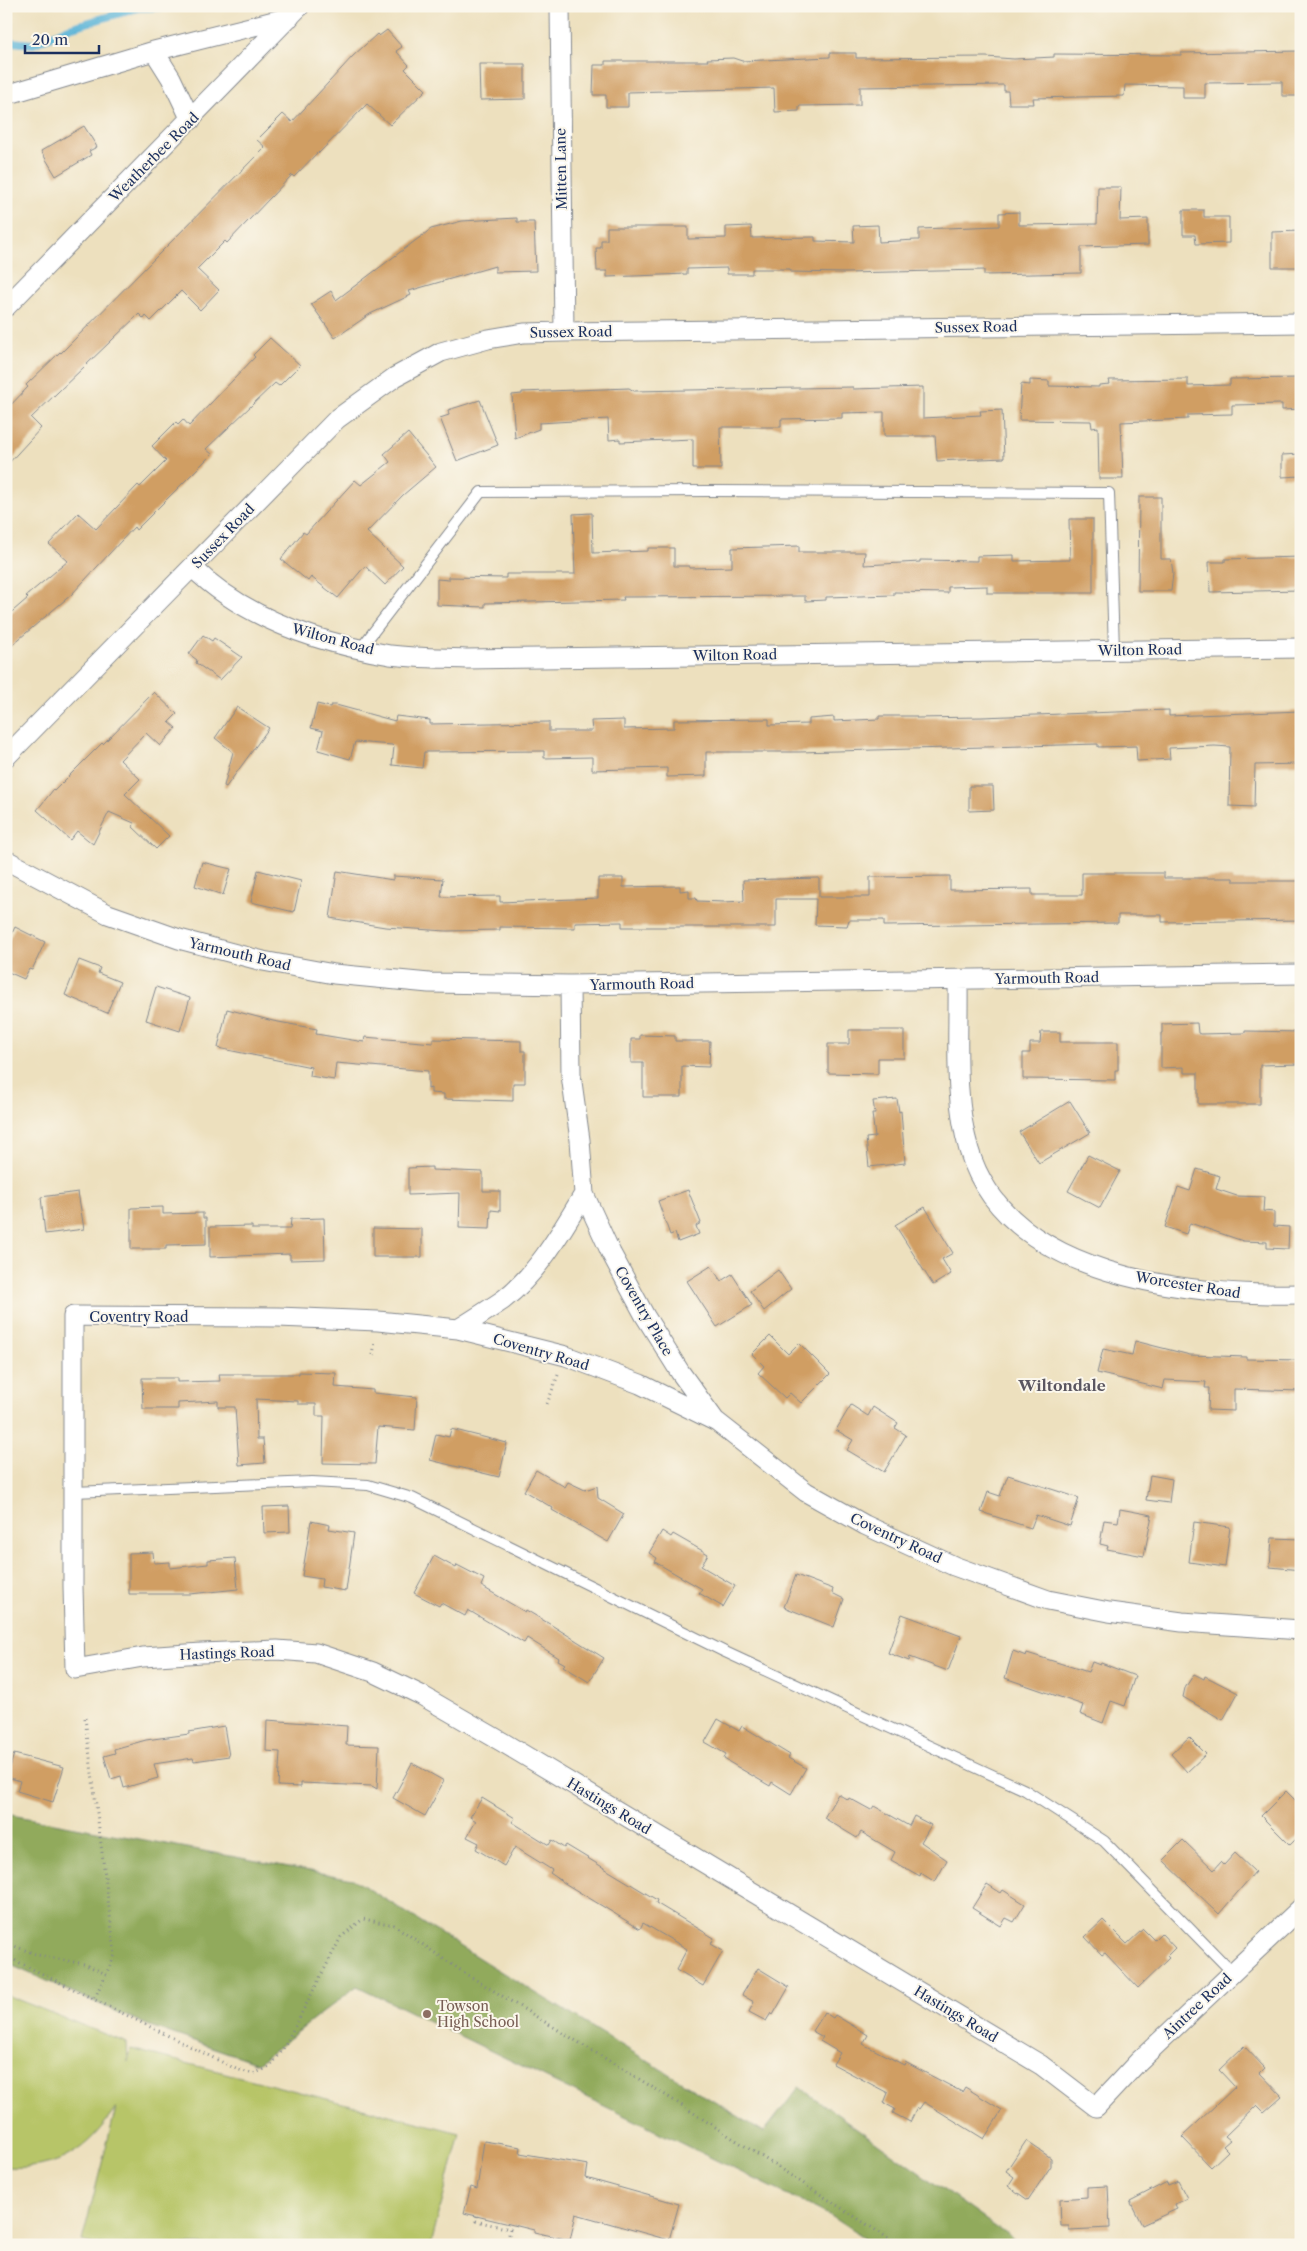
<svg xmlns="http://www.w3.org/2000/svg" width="1307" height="2251" font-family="'Libre Caslon Text',serif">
<rect width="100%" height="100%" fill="#fbf7ec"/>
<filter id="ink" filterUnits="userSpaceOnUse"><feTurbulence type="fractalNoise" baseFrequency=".02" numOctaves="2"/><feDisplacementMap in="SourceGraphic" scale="10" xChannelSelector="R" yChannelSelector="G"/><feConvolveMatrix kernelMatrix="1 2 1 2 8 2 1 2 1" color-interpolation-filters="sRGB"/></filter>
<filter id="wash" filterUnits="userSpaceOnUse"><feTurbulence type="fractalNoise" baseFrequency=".0096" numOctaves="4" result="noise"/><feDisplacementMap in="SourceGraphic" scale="20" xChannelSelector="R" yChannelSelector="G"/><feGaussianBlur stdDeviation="1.12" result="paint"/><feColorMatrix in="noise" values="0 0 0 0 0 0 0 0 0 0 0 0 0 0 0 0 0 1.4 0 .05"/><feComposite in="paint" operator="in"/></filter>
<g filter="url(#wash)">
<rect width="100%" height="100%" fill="#ede0be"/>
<path fill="#b7c567" stroke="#697a62" d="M6,1995L127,2043L128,2062L131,2049L460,2133L431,2245H97L82,2241L116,2108C88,2149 60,2171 6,2167Z"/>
<path fill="#91aa5c" stroke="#566c5d" d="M6,1814L353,1879L490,1965L764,2132L799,2087L1021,2245H875L831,2216L357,1986L258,2063L147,2025L6,1963Z"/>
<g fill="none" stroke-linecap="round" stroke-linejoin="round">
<path stroke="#59b3d7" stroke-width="8" d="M6,39L12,42L33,44L69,28L138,8L190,6"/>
</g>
<g id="blocks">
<path fill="#d09e63" d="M387,30L402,47L396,51L409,65L405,69L426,90L390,125L367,104L319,153L318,152L294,177L292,175L227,243L225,241L197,269L219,290L200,310L181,291L151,321L146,316L144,319L139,314L31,418L41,428L6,466V410L28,387L26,385L60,352L61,353L265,147L257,140L283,114L292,122L353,56L377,34L379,36Z
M1301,51V96H1282V82L1205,83V98H1183V86L1125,85L1124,96L1033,98L1034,104H1009L1008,91H1004V85L860,87V105L799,106V111L775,112L774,88L628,92V107H606V95H593L594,65H605V61H708L707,59L733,58L742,61L830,57V53H856V58L986,57L1014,59L1054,57V54L1181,55V53Z
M479,64H525V99L480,100Z
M84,126L97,147L89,151L91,155L56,176L41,151Z
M1098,187H1121L1120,220L1148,219V245L1081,247V273L984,275V270L846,273L790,272V269H752V274H727V268L687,269V274L607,277V271H597L596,248H601V240H607V227H688V239L726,238V227L751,226L752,238L815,237V241L854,242L853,226L878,225L879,242L916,240H919V229L999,226V213L1019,212V225L1097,224Z
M1183,210H1204V217H1229V243L1196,244L1195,235H1183Z
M517,218V222H534L536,271L495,272V266L409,291L411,295L370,314L335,338L311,304L331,291L336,300L431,229L462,221Z
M1301,231V267H1272V232Z
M270,338L300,365L279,386L275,383L206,449L212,454L136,530L134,527L72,594L6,650V617L28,598L26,596L68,561L49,544L78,513L96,529L138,485L140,487L166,461L152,446L176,422L178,424L183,419L189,426L255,357L253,355Z
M1301,378V409L1282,410V404L1232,405V414L1188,415V419L1121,422L1123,479H1099L1098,427L1092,428L1091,421L1019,420L1021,384L1030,385V380L1049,381V386L1099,387V385L1110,384L1109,380L1188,379V386L1230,385V379Z
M853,387V389L923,387V418L981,415L980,411L1002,410L1004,458L937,461L935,436H884V412L842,413V418L781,419V427H720L721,469H693V439L620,442V439L609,440L608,419L539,423V429L515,438L512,395L522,394V392L629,388L634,391Z
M480,400L498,445L457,461L440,418L449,415L448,410Z
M408,433L436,467L403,495L367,532L403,566L385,585L365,566L338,598L311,577L308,581L281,559L303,532L306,534L355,480L361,485L390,462L384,454Z
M1301,454V476L1282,477V455Z
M1139,497H1161V559H1171L1173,573L1171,591H1138Z
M592,513L593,553L648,551V548H674V566H689V568L732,567V548L799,546V552H865L864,565L920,562V560L977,561V556L1014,555V561L1070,560L1069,519H1093V593H987V586L948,587V593L894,592V595L826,597V600L805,601V596L623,597L624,600L485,603V607L437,605V579L449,580V577L506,578V574H575L573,514Z
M1301,557V590L1210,592L1209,562H1225V559Z
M203,635L212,641L214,638L242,657L220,680L196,663L197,660L189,654Z
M154,692L177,714L169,722L176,728L160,746L146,733L120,760L140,779L125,794L169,836L156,849L133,827L134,823L109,812L93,844L77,831L70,840L37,810L53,790L54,791L102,743L103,744Z
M317,704L330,707L331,705H336L395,721L396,716L430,720V724L549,722V731H592L591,721L624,720V729L674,728V720L769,719V725L809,724V719L834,717V721L879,719V716H916V718L982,717L1169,710V716L1301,711V764L1255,765L1254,807L1229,806L1230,747L1215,746L1169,748L1170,759L1137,761L1136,746L1098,747V744L799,752H706V776L667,777V768L592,770V757L544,758V751L424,752L422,768L392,765L394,747L392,745L355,742L350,759L318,750L323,731L311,728Z
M237,707L269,728L226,787L224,786L233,752L215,738Z
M969,786H993L994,810L969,811Z
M202,862L231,869L223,895L195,886Z
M258,870L301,881L294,912L251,902Z
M337,871L393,880V876L443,879L441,897L500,896V902L598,898V878H623V887L680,886V891L689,890V898H696L697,901L724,902L744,901L743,880L819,878V897H870V877L950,876V890L1032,889V895H1082V873H1164V878H1233V881H1301V920L1162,922V915H1118V923L884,926V920H849L847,926L815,925L816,899H776V927H622V922L575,923V928L500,927V930L446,931L385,927L330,918Z
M15,927L45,942L32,970L29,969L24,979L6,971V946Z
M79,960L100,968L98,973L120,982L107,1013L65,995Z
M156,987L190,998L180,1031L146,1020Z
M227,1009L273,1021L317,1029L316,1034L364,1042L365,1037L433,1043V1039L521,1041V1051H525V1083H513V1101L444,1099V1094L431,1093V1088L428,1089V1071L336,1063L334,1080L310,1076L311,1067L218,1048Z
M1197,1023L1198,1033L1200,1034L1245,1033V1031L1301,1032V1064L1260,1065V1104H1198V1073H1184V1067L1161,1068V1033H1162V1024Z
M849,1030H904V1058H878V1074L828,1073V1044H849Z
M1041,1032H1060V1042H1118V1070H1115V1080L1023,1079V1053H1030V1043H1040Z
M640,1035L675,1036V1041H710L709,1067L682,1066V1097H643V1063H631V1039H640Z
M897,1099L899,1112L901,1111L905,1163L869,1167L866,1138L875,1137L872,1114H875L873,1101Z
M1070,1101L1090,1133L1039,1163L1019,1132Z
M1088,1155L1120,1171L1100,1208L1068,1191Z
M432,1167V1170L483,1172V1191H500V1211L491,1210L490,1229L459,1228L460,1193L408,1195V1168Z
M1197,1169L1220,1176L1216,1189L1237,1196L1264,1197L1263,1211L1274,1212V1226L1289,1227L1288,1249L1267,1248V1242L1243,1241L1190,1223L1186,1234L1165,1227L1178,1187L1190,1191Z
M688,1190L701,1223L696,1226L699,1234L678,1242L675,1233L670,1235L658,1201Z
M78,1192L84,1229L45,1234L41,1197Z
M163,1207V1214L203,1213V1218H206V1244L166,1245V1249H131V1208Z
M925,1207L953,1253L942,1259L951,1274L933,1285L895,1225Z
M324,1218L325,1259L290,1260V1254L210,1257V1227L252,1226V1229H290L291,1219Z
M373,1228L422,1229V1257H373Z
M711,1266L721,1281L732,1274L752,1305L717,1327L687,1281Z
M778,1270L791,1289L764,1311L750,1291Z
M770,1336L788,1354L799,1343L830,1374L801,1403L790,1393L785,1398L758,1373L764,1366L752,1354Z
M1135,1341L1190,1355L1246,1357V1359L1301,1360V1391L1234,1389V1411L1208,1410L1209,1388H1205L1206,1382L1165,1380L1163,1389L1097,1373L1103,1349L1132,1355Z
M299,1372L336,1373L335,1387L373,1390V1393L417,1397L415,1430L378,1427L375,1464L323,1463L324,1416H316V1404H298V1401L256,1399L257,1439H263L265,1463L239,1465L235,1407H218V1401L178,1403V1409H143L142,1378H177V1382L220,1381L219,1374H299Z
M851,1405L868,1416L873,1407L898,1423L895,1428L906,1435L884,1472L847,1450L853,1440L836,1430Z
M451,1429L507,1443L499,1477L430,1460L436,1434L449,1437Z
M536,1470L565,1487L568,1482L585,1490L597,1486L598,1498L624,1514L608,1542L552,1510L553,1508L524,1491Z
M1008,1475L1079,1498L1070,1526L1036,1515L1031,1528L981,1512L988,1492L1000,1496Z
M1150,1475L1172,1479L1169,1503L1146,1500Z
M289,1506L290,1532L264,1533L263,1507Z
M1120,1509L1152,1515L1144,1556L1107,1549L1108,1546L1100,1544L1104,1520L1118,1522Z
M311,1521L330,1525L329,1529L354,1533L346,1591L321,1587L322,1579L302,1576Z
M1194,1522L1230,1527L1225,1567L1189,1562Z
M662,1531L671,1537L673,1534L708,1554L701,1566L735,1586L723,1607L699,1593L702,1589L655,1562L657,1558L649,1553Z
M1272,1538L1301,1539V1570L1270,1567Z
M153,1552L154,1563L170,1562V1568L208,1564V1560L235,1558L238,1589L190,1594H129V1553Z
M434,1556L456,1568L457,1565L484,1579L481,1586L525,1612L526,1610L553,1626L604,1658L589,1682L563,1666L565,1664L558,1660L559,1658L527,1638L524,1643L468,1610L465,1616L441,1603L439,1606L414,1593Z
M796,1575L833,1589L832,1593L844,1599L834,1627L784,1607Z
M902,1614L961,1636L948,1671L910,1657L909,1661L888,1653Z
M1013,1651L1026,1656L1027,1653L1088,1672L1092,1662L1100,1665L1101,1663L1135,1676L1125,1706L1111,1701L1103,1723L1080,1714L1083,1705L1005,1678Z
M1194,1674L1204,1679L1205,1676L1238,1693L1223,1720L1183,1697L1185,1688Z
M718,1719L739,1731L742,1726L790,1755L788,1758L806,1768L791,1794L772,1782L770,1786L724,1759L726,1754L705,1742Z
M267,1720L347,1726L346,1745L379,1746L377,1789L372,1786L301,1783V1787L278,1786L280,1752L266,1751Z
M224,1726L229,1756L194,1761L193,1758L154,1764L158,1778L124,1788L121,1776L111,1779L104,1756L115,1753L114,1749L146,1740L189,1734V1732Z
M1189,1737L1206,1754L1187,1772L1171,1754Z
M14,1754L64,1767L53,1802L17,1791L20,1781L7,1777Z
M412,1763L444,1781L425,1816L393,1798Z
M1286,1791L1301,1806V1834L1290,1845L1261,1816Z
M838,1794L848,1800L849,1798L871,1810L874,1806L909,1826L914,1816L931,1825L921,1842L947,1860L935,1882L921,1873L920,1876L891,1860L895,1852L861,1832L857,1838L824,1818Z
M482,1798L515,1818L512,1822L549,1845L552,1840L564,1848L566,1845L657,1900L656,1903L714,1938L711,1944L723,1951L703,1986L676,1970L687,1949L643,1923L640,1929L566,1884L550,1873L552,1870L515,1847L504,1866L476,1849L479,1843L467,1837L476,1821L470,1817Z
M1183,1840L1214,1870L1221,1862L1224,1865L1235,1853L1255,1872L1219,1914L1163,1860Z
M987,1884L1001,1893L1003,1890L1025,1904L1014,1922L1006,1918L1001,1926L972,1908Z
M1103,1920L1127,1944L1143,1929L1154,1940L1161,1933L1175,1948L1167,1956L1169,1958L1138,1988L1105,1953L1102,1955L1085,1937Z
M758,1968L789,1987L773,2015L771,2013L766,2021L749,2012L754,2002L742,1995Z
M824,2012L833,2018L835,2015L868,2035L863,2044L904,2065L905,2062L962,2092L965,2087L1002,2110L984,2139L924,2102L919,2109L917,2108L910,2122L893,2113L895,2109L884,2103L888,2093L833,2064L840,2053L820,2041L823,2037L812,2031Z
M1244,2046L1265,2068L1260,2073L1282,2096L1264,2112L1257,2105L1225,2136L1230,2140L1223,2146L1228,2151L1211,2167L1182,2137L1235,2087L1219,2070Z
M484,2141L521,2147L520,2153L588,2165L586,2178L679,2204L669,2240L576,2214L570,2240L534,2232V2230L464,2213L471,2187L477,2189Z
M1026,2141L1051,2158V2166L1028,2200L1008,2186L1014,2177L1006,2171Z
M1178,2181L1187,2198L1175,2204L1177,2209L1142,2225L1130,2201L1167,2182L1168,2185Z
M1108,2186L1110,2228L1069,2230V2226H1061L1060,2199L1087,2197V2187Z"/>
</g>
</g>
<g filter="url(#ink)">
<use href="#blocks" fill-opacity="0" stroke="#84888e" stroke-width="1"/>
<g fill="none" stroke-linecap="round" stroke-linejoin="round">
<defs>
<path id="lane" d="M361,648L481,492L710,491L1109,493L1114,650
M74,1492L312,1482L368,1485L412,1498L723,1651L1025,1790L1104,1841L1233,1973"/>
<path id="street" d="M560,6L564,332
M154,51L171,78L191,120
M6,95L154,51L290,17
M6,307L300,6
M192,567C245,619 319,643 390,655C415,658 441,658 466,659L1301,648
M6,757L337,419L395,377L441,352L488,339L524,333L564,332L1301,323
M6,860L108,914L179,939L263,961L334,974L429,983L570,985L1301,974
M958,980C959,1035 953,1096 969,1150C1007,1278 1190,1296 1301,1294
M570,985L571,1075L580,1140L584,1194L611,1253L645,1316L680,1372L714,1419
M458,1329C473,1320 488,1310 503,1300C539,1272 561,1232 584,1194
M1301,1630L1182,1622L1109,1612L1048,1600L954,1566L865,1525L806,1492L717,1422L640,1384L566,1356L458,1329L378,1321L278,1317L73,1316V1586L75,1669L143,1657L202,1653L277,1650L316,1653L373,1672L421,1695L504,1743L1041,2065L1096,2107L1138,2062L1301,1908"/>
</defs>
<use href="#lane" stroke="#84888e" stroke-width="12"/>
<use href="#street" stroke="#84888e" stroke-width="21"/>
<path stroke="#84888e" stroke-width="3" stroke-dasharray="1 4" stroke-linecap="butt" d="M373,1355L375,1342
M547,1404L558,1375
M85,1718L115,1955L94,1999
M6,1943L38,1955L84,1964L106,1974
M6,1956L236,2069L253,2074L270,2067L282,2051L341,1937L363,1919L394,1925L466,1974L667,2096L899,2245
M477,2216L476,2221L510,2229L507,2245
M544,2234L543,2239L573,2245"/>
<use href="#lane" stroke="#fff" stroke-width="10"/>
<use href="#street" stroke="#fff" stroke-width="19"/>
</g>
</g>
<circle fill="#8d6e63" stroke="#fbf7ec" stroke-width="2" cx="427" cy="2014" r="5"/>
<g text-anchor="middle" stroke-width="4" stroke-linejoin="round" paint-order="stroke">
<g font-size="14" fill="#1b2f5e" stroke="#fbf7ec">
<text transform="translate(154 157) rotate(-45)" y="5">Weatherbee Road</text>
<text transform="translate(561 169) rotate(-91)" y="5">Mitten Lane</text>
<text transform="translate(976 327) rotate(-1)" y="5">Sussex Road</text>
<text transform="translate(571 332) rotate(-1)" y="5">Sussex Road</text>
<text transform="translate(223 536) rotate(-46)" y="5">Sussex Road</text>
<text transform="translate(333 639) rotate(15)" y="5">Wilton Road</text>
<text transform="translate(1140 650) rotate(-1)" y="5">Wilton Road</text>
<text transform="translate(735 655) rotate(-1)" y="5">Wilton Road</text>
<text transform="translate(240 954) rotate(13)" y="5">Yarmouth Road</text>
<text transform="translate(1047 978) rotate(-1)" y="5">Yarmouth Road</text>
<text transform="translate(642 984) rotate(-1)" y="5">Yarmouth Road</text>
<text transform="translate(1188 1285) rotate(9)" y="5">Worcester Road</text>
<text transform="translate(644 1311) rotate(60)" y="5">Coventry Place</text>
<text x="139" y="1322">Coventry Road</text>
<text transform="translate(541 1352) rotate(16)" y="5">Coventry Road</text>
<text transform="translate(896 1538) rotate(25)" y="5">Coventry Road</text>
<text transform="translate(227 1653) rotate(-2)" y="5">Hastings Road</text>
<text transform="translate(609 1806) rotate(31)" y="5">Hastings Road</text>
<text transform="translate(1197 2006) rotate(-43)" y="5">Aintree Road</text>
<text transform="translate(956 2014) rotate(31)" y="5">Hastings Road</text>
</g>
<g font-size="14" fill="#785e54" stroke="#fbf7ec" text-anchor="start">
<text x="437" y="2011">Towson<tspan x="437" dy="16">High School</tspan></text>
</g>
<g font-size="15" font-weight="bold" fill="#5a5660" stroke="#fbf7ec">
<text x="1062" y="1391">Wiltondale</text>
</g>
</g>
<rect width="1307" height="2251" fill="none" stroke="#fbf7ec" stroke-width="25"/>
<path d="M25 45v8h74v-8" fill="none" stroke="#1b2f5e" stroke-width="2.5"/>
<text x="32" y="45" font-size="15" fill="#1b2f5e" stroke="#fbf7ec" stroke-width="4" paint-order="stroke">20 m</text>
</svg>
